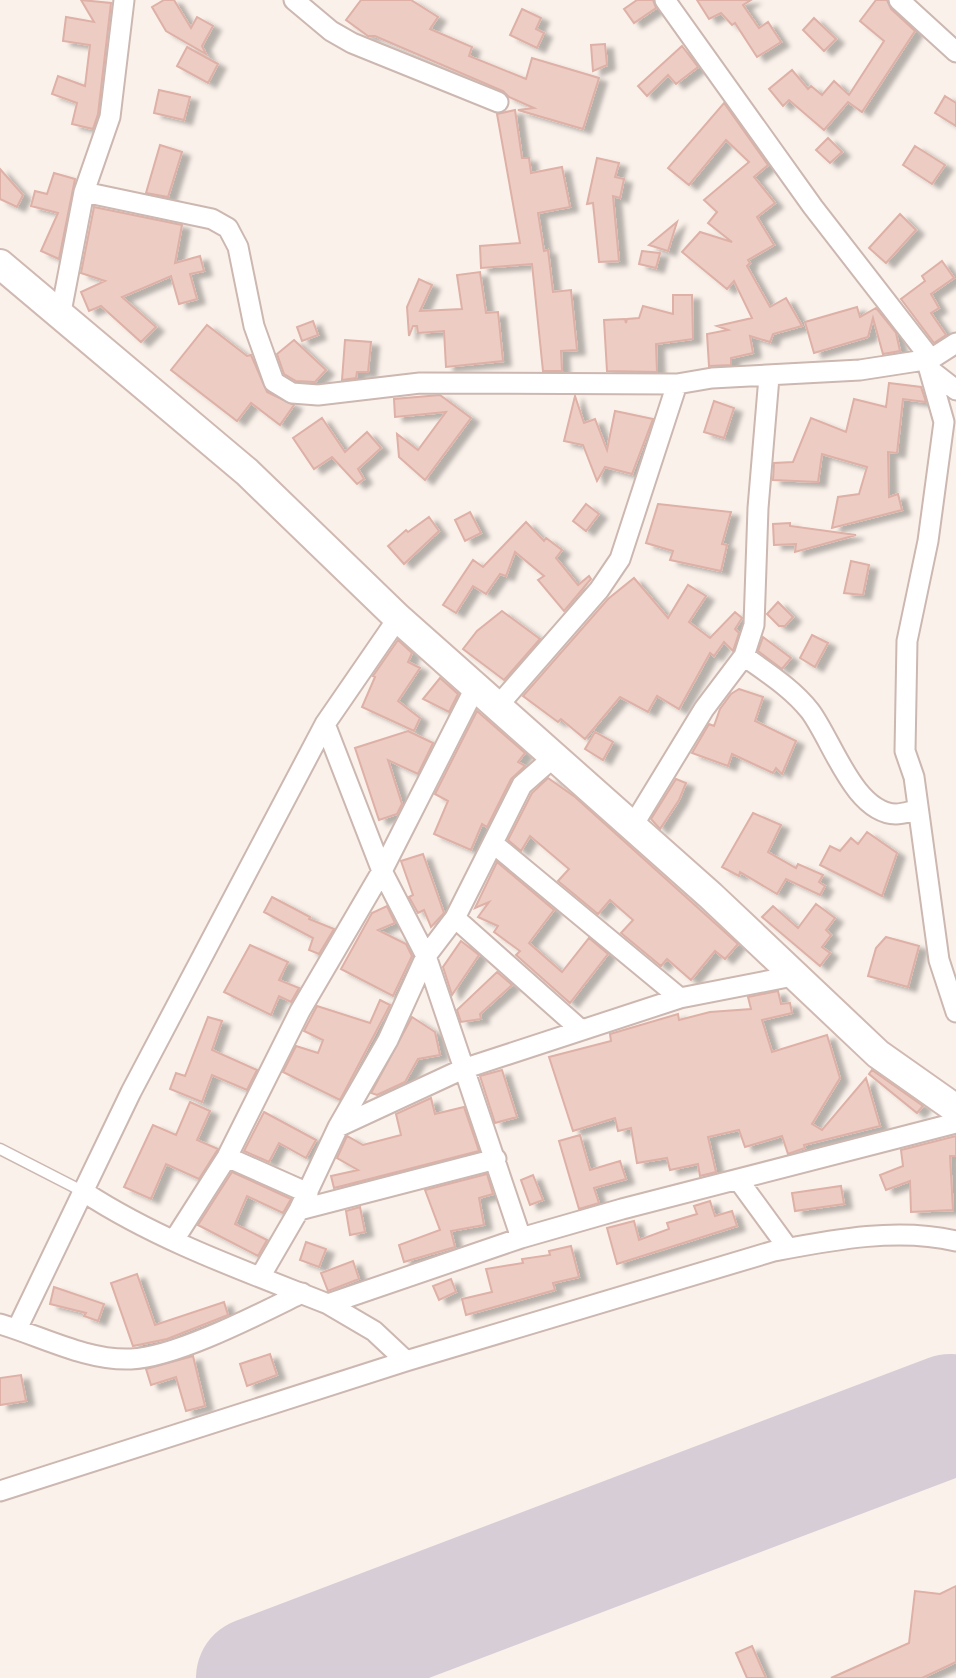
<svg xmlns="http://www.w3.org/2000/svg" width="956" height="1678" font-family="'Work Sans',sans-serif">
<defs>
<filter id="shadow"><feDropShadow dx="8" dy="4.5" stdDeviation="2" flood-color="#0004"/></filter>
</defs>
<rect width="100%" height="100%" fill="#faf1ea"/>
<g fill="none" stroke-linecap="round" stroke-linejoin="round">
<path stroke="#d6cdd7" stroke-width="122" d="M257,1678L950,1415"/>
</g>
<path fill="#edccc4" stroke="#deb0a6" stroke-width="2" filter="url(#shadow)" d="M81,0L111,3L98,114L93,129L72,124L77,103L52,94L58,76L85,86L90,45L63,41L66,17L94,22Z
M164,0H174L191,28L197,17L213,26L202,46L206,54L166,31L152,7Z
M361,0H411L438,17L430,29L472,47L469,56L526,79L532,58L599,78L583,129L518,110L534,108L509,97L503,91L375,36H368L346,20Z
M637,0H653L656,8L634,23L624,9Z
M697,0H751L743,5L759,28L768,22L781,42L757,57L735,23L732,25L721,13L709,19Z
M876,0H887L891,9L915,31L862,112L848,102L824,130L789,100L783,106L769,89L792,70L808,89L811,86L822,95L834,81L849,95L884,41L860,21Z
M522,9L541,18L536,29L544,33L537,48L510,35Z
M814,18L836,39L824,51L803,30Z
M605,44L607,65L593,71L591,45Z
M682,46L698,67L676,84L668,75L647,96L638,86Z
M187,47L218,64L208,83L177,66Z
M159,90L190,97L184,120L154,113Z
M945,96L956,103V126L935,113Z
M724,103L768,165L754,177L775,203L757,217L774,245L748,260L750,263L747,266L770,307L786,298L802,326L773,334L770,342L750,336L753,353L731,358V365L709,366L707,334L728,330L717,326L752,318L734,281L727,289L682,252L700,232L732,242L708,223L717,212L704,200L749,162L726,140L689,185L668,168Z
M515,110L522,158H529L531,173L562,167L570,207L538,213L544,251L548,250L553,292L571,290L577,350L561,351L562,371H543L532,264L481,268L480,246L520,243L497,114Z
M828,138L842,152L830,163L816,150Z
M160,145L182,152L168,197L146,193Z
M915,146L945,165L932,184L903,165Z
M597,158L619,163L615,177L624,179L620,198L613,196L619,261L599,262L593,203L587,204Z
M0,169L23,195L17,207L0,199Z
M54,173L75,179L59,259L41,251L58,213L31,206L35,191L47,194Z
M94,207L182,225L175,263L200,256L204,271L190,274L197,299L179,304L171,276L122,297L156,327L141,342L101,306L89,311L81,292L105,281L81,273Z
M900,214L916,230L886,263L869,248Z
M677,222L668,251L649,245Z
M642,251L660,253L656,268L639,264Z
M942,261L954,278L931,294L939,308L931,313L946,335L934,343L901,299L925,281L922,276Z
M480,272L486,313L498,312L503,361L446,367L444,331L418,333L417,326H413L409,336L407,307L419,279L432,285L420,311L462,309L457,275Z
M673,295H692L693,339L656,344L657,372L607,371L604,320L625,319L626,323L627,319L639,318L643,306L673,314Z
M857,307L860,317L876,308L896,333L900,351L883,354L873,318L868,337L814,353L805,322Z
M313,321L318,335L302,341L297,327Z
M207,325L247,356L251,355L267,392L294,405L280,425L251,403L237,421L171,370Z
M294,340L326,370L315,382L296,381L284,374L277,354Z
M345,340L371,342L368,372H357L356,378L342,380Z
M889,383L921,387L926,402L903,399L897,453L888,452L889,497L898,494L902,510L832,528L838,497L859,494L867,467L822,454L818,482L773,480L774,463L793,462L811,418L846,432L854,399L886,407Z
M440,395L471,418L425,480L399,457L397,434L418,450L446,412L395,417L394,399Z
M575,396L584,423L595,419L607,450L615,411L653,419L632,474L605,467L597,481L583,445L564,441Z
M714,401L734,408L724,438L704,432Z
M322,418L345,452L367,432L381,448L358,469L364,479L357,484L332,457L314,469L293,438Z
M586,504L599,514L586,531L573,521Z
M658,504L731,512L722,544L727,545L721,571L670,560L673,551L646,543Z
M470,512L481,533L465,541L455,520Z
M429,517L439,531L404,564L388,546L406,530L408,532Z
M526,522L544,541L546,538L562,550L556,558L578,585L589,576L591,579L564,611L538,580L544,576L515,552L506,576L500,574L486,594L473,586L456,613L443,605L473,560L483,567Z
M790,523V526L856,535L795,552L796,544L774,545L773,524Z
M851,561L869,565L863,595L844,593Z
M634,578L668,618L688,585L706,596L689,622L710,638L735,612L742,618L735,629L739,633L733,651L724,642L714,656L710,653L679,709L657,696L648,712L620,697L585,739L561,719L558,722L523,696L608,599Z
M778,602L793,617L785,626H779L767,614Z
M502,611L540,639L504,680L463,649L477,631Z
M812,635L828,643L815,667L800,658Z
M763,637L791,658L782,669L758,651Z
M398,640L412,653L408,662L420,668L398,701L420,718L414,731L362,707L375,677L373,676Z
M440,678L458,694L449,712L423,699Z
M739,689L763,697L755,721L796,741L782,774L776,768L773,773L732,754L728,766L692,753L709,724L714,726L720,709L731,694Z
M477,711L525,753L518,762L525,766L511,779L487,827L482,824L471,850L434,834L448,801L435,794Z
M408,731L433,743L418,774L388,760L402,804L397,814L379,820L355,748Z
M595,732L613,742L603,760L585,749Z
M548,778L575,797L738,944L725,959L715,951L691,980L667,959L661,966L621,933L633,920L610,900L598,914L558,881L569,869L530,836L521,851L508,840L532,793Z
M676,779L686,783L679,800L660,829L651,819Z
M753,813L781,825L768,852L796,868L798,864L823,875L819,882L825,886L820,895L786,879L777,894L740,872L739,876L722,867Z
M867,832L897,853L882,896L820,865L830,846L840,851L851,838L858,844Z
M423,854L444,913L431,927L424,910L418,913L409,897L413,895L401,861Z
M497,862L554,910L529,943L562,972L589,938L608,954L570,1003L516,955L520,951L494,932L498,926L478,917L489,902L475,908Z
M272,897L310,917L309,919L334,929L319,954L309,950L313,938L264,912Z
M816,904L835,918L826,930L831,935L822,947L830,953L820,966L762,917L773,906L798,928Z
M387,906L395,923L378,930L406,944L412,956L393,996L341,969L372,913Z
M886,937L919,946L908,987L868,976L876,948Z
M461,941L479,955L452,995L443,967Z
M250,945L288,962L279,980L299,988L291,1002L279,996L271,1015L224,992Z
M497,972L512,985L480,1014L481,1019L461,1022L457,1010Z
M778,991L781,1004L790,1003L792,1013L762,1020L772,1052L827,1035L840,1078L812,1124L822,1130L866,1078L880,1126L804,1145L805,1148L788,1154L782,1136L745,1147L739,1130L708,1137L716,1172L700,1176L698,1164L670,1170L667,1158L637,1163L631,1128L618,1131L615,1118L573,1131L549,1057L611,1041L610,1034L678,1014L679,1020L710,1012L751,1009L748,997Z
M380,1000L390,1005L340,1100L283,1072L296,1046L318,1053L323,1040L304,1031L317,1006L370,1023Z
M208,1017L222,1021L212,1050L257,1070L247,1090L212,1075L202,1102L170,1089L176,1073L185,1076Z
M412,1017L435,1032L440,1055L418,1059L405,1082L377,1095L371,1093Z
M502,1070L517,1117L495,1123L480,1076Z
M872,1070L923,1106L917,1113L869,1074Z
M431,1098L435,1114L464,1107L479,1151L334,1188L331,1176L358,1170L337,1158L347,1136L363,1145L401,1135L396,1114Z
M190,1102L210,1111L197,1140L218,1149L199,1179L166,1164L151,1199L124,1187L153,1125L176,1135Z
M264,1112L316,1140L306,1158L279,1143L269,1162L244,1151Z
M580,1135L590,1170L620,1161L626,1179L594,1188L599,1203L579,1209L559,1141Z
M956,1136V1156H950L953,1210L911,1212L910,1181L886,1190L880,1175L903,1166L901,1150Z
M232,1172L291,1199L283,1213L247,1196L235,1224L267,1240L258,1256L198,1225Z
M487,1174L493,1194L479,1198L484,1225L451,1231L455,1247L404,1262L399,1245L440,1230L425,1190Z
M533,1175L543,1200L530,1205L521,1180Z
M841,1186L844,1204L795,1211L792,1193Z
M710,1201L715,1216L732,1211L737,1226L617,1264L607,1228L634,1221L639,1240L669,1229L667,1223L697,1214L694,1206Z
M360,1207L365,1232L350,1235L346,1211Z
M306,1242L326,1249L319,1267L300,1260Z
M571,1246L579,1277L553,1283L555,1290L466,1315L462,1299L492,1292L486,1269L523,1263L522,1259L550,1255L549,1251Z
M353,1261L359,1279L328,1291L321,1273Z
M137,1274L155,1325L224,1302L228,1315L167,1339L133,1346L111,1283Z
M451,1279L456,1292L439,1300L433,1286Z
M54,1287L104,1304L98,1321L84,1316L86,1313L50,1304Z
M270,1354L277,1375L247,1386L240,1364Z
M193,1356L205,1406L186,1411L176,1377L151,1385L146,1369Z
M21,1375L26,1401L0,1405V1378Z
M956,1586V1662L922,1678H831L909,1643L915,1591L940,1594Z
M752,1646L766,1678H747L736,1653Z"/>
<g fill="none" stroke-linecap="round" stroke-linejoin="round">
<defs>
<path id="lane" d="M0,1149L84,1192"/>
<path id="street" d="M294,0L331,31L352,43L498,102
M665,0L813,207L931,359L956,343
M899,0L956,52
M84,192L212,219L228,228L238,247L254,326L274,382L292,393L318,395L420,383L677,384L712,378L860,370L931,359L929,369L956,390
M61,312L84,192L110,117L124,0
M929,369L944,422L928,541L907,641L905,751L914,777L939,960L956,1012
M744,656C766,672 792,688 810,711C832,740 854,813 896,814C903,814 911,811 917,810
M496,708L599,590L620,559L677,384
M325,724L382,871L426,956L521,1238
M632,827L704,709L744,656L754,625L758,508L769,377
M494,844L680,998
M455,918L581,1030
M338,1127L463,1069L680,998L793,976
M227,1157L308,1193
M739,1181L788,1248
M84,1192C159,1241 245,1271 328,1304L521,1238L622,1209L956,1123
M299,1210L496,1159
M174,1240L227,1157L300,1011L382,871L475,688
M260,1277L299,1210L338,1127L388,1040L426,956L455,918L522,785L555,756
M328,1304L374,1331L406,1361
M0,1324C41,1336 87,1361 131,1359C177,1357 259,1314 302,1293
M17,1329L131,1092L325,724L398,618
M0,1491L406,1361L774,1251C832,1240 897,1227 956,1241"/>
<path id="secondary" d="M0,264L247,472L398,618L711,896L878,1054L956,1109"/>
</defs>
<use href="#lane" stroke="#ccb7b1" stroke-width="13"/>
<use href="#street" stroke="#ccb7b1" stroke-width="23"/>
<use href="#secondary" stroke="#d0b9b2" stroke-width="32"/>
<use href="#lane" stroke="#fff" stroke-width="10"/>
<use href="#street" stroke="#fff" stroke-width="19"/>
<use href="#secondary" stroke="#fff" stroke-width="28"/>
</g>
</svg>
